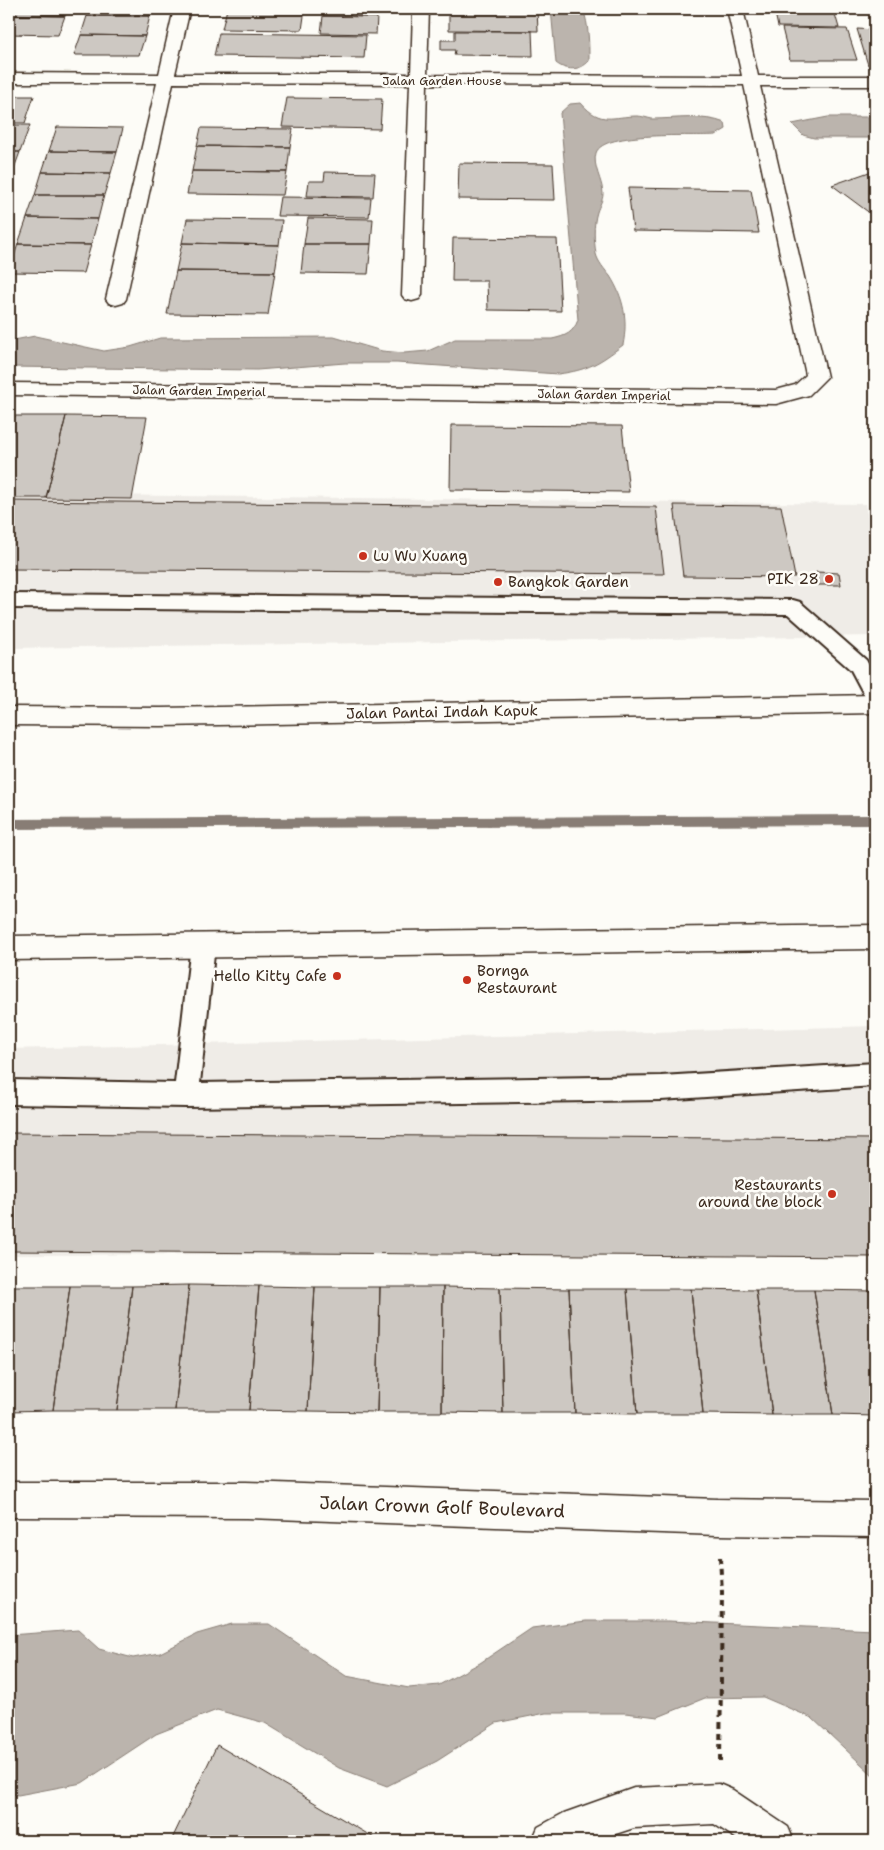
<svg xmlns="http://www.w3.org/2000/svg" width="884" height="1850" font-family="'Shantell Sans',sans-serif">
<rect width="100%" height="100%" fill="#fdfcf7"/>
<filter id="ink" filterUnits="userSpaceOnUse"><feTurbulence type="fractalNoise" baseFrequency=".02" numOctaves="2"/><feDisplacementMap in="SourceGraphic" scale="10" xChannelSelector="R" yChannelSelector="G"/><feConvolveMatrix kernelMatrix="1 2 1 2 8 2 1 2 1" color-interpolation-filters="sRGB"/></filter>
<g filter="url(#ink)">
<path fill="#efece7" d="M9,494L865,504L875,554V636L9,648Z
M875,1026V1252L9,1255V1049Z"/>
<path fill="#bbb4ad" stroke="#887d74" d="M551,9H583C589,25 589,44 589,61C580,71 566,71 556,63Z
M581,103C601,126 613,116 637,116C642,116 647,118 652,119C676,119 702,114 725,123L726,129L716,135C694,137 603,130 596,153C592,166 603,181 603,194C603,200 599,206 597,212C593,225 594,241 596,254C598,262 605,270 610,276C624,298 628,320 623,345C599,363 589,370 558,374L397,363H345L257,370L9,367V341L35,336L104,351L130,347L160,338L334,337L382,351L404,353L428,351L455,339H552C566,336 573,333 578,320L560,113L570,104Z
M828,117H875V138H814L803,135L792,124Z
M586,1621H668L875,1630V1777L812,1718L763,1697L705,1698L658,1717L625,1713H546L496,1723L437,1761L387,1786L339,1768L265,1723L217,1710L156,1734L82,1783L18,1795L9,1793V1635L78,1630L99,1649L133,1658L160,1653L197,1634L232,1624H269L346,1676L409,1688L439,1685L480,1663L532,1628Z"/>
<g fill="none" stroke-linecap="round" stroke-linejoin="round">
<path fill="#887d74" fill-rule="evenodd" d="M875,815V825L9,829V819Z"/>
</g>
<path fill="#cdc8c2" stroke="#3b2a1e" d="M9,9H68L65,16L9,15Z
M89,9H152L150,16H87Z
M227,9H305L302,30L222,29Z
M325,9H378L377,17L323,16Z
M449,9H537L538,31L449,30Z
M774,9H834L835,14L775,13Z
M775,13L835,14L839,28L778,27Z
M9,15L65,16L58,35L9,34Z
M87,16H150L145,36L81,35Z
M323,16L377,17L376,34L321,33Z
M782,28L847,29L857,60H790Z
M857,29L875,30V65H868Z
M455,31H532L533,56L454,55L455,50H441V40H455Z
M219,33L366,35L364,58L214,56Z
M81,35L145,36L139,55H74Z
M9,96H34L25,123H9Z
M287,98L382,99L380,129L282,127Z
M9,125H30L20,152H9Z
M57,127L123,128L117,152L49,151Z
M201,128L293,129L290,147L197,146Z
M197,146L290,147L287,172L192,171Z
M49,151L117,152L111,173L42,172Z
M9,152H20L12,174H9Z
M459,163L553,164L555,200L458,199Z
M875,170V217L832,185Z
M192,171L287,172L283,195L187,194Z
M42,172L111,173L104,195H35Z
M325,172L375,173L373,197L307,196L309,181H324Z
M628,188L751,190L759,233L633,231Z
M35,195H104L98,219L27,218Z
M280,197L371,198L369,217L277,216Z
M27,218L98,219L91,245L18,244Z
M308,218L373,219L371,244H304Z
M187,219L282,220L279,245L182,243Z
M453,238L557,239L561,311L488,310L487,281H452Z
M182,243L279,245L275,272L176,271Z
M18,244L91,245L83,273L9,272Z
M304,244H371L368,274L301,273Z
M176,271L275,272L268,315L167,314Z
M9,416H66L46,498H9Z
M66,416L147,417L132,499L46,498Z
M451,425L622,426L629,492L450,490Z
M9,501L656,507L664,574L9,569Z
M674,505L781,506L795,577L683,576Z
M816,572L839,573L841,585H818Z
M9,1133L875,1139V1257L9,1251Z
M189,1285L259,1286L249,1410H175Z
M189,1285L175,1410H117L132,1286Z
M10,1286H70L53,1410L9,1411Z
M70,1286H132L117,1410H53Z
M259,1286L315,1287L308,1411L249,1410Z
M315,1287H380L377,1412L308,1411Z
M380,1287H443L442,1412H377Z
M443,1287L500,1288L503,1413L442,1412Z
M500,1288L569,1289L575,1413H503Z
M569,1289H627L637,1414L575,1413Z
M627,1289H691L703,1414H637Z
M691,1289L756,1290L772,1415L703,1414Z
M756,1290H814L833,1415H772Z
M814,1290L873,1291L875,1302V1416L833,1415Z
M217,1745L376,1839L375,1841H171Z"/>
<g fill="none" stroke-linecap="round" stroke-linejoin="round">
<defs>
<path id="service" d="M9,594L793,600L800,602L866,660L875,676V704L868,702L851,670L788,614L9,608Z
M203,935L211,938L215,945L200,1083L661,1076L875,1063V1086L661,1100L186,1107L9,1104V1080L175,1083L191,945L195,938Z"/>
<path id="minor" d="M174,9H190L175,74H411L413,9H429L427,75L742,76L727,9H743L758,76H875V86H760L827,377L809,395L776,404L9,395V383L776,390L795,385L806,375L744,85L427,84L422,295L419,299L412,301L405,299L402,295L410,84L173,83L126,299L123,303L116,305L109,303L106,299L157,83H9V73L159,74Z
M9,1482H246L717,1499L875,1501V1537L717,1535L246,1518L9,1517Z
M719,1784L733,1790L788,1827L794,1841H740L714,1824L634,1828L594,1841H532L538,1827L564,1813L634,1788Z"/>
<path id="secondary" d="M875,695V713L161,726L9,725V707L161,708Z
M875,925V949L9,960V936Z"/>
</defs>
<use href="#service" stroke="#3b2a1e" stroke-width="4"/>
<use href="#minor" stroke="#3b2a1e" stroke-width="3"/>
<use href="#secondary" stroke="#3b2a1e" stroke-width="3"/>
<path stroke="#3b2a1e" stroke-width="4" stroke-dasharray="6 5" stroke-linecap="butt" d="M720,1557L722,1592L720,1761"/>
<use href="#service" fill="#fdfcf7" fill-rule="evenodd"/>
<use href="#minor" fill="#fdfcf7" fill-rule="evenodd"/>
<use href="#secondary" fill="#fdfcf7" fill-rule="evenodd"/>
</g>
</g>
<g fill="#c8321e" stroke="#fdfcf7" stroke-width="2">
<circle cx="363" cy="556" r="5"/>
<circle cx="829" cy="579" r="5"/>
<circle cx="498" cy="582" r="5"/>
<circle cx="337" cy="976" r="5"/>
<circle cx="467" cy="980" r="5"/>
<circle cx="832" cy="1194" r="5"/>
</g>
<g text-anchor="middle" stroke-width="5" stroke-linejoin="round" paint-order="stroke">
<g font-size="12" fill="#3b2a1e" stroke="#fdfcf7">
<text x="442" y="85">Jalan Garden House</text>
<text transform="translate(199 391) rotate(1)" y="4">Jalan Garden Imperial</text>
<text transform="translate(604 395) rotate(1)" y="4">Jalan Garden Imperial</text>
</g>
<g font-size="15" fill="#3b2a1e" stroke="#fdfcf7" text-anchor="start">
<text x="373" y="561">Lu Wu Xuang</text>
<text x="819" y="584" text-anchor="end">PIK 28</text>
<text x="508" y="587">Bangkok Garden</text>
<text x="477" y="976">Bornga<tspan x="477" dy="17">Restaurant</tspan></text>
<text x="327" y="981" text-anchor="end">Hello Kitty Cafe</text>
<text x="822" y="1190" text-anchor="end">Restaurants<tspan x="822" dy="17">around the block</tspan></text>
</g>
<g font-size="15" fill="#3b2a1e" stroke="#fdfcf7">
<text transform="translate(442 712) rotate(-1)" y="5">Jalan Pantai Indah Kapuk</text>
</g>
<g font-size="18" fill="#3b2a1e" stroke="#fdfcf7">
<text transform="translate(442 1507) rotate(2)" y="6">Jalan Crown Golf Boulevard</text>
</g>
</g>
<rect width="884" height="1850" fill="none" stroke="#fdfcf7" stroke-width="30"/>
<rect x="15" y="15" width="854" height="1820" fill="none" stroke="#3b2a1e" stroke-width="2" filter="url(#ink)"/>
</svg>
